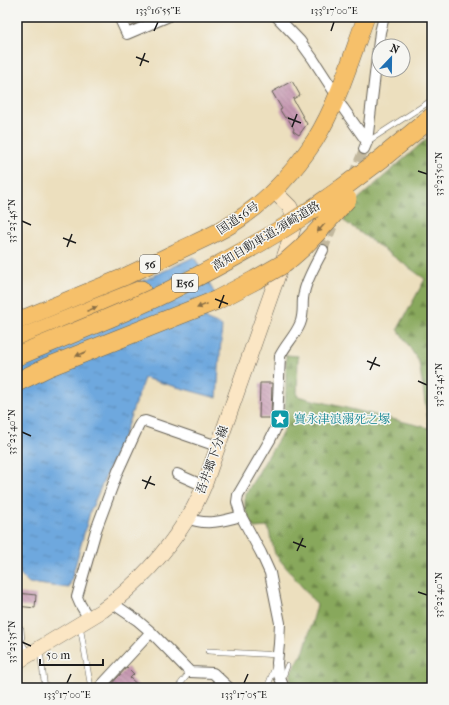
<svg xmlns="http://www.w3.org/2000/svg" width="449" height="705" font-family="'IM FELL French Canon','Noto Serif JP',serif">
<defs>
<pattern id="forest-firs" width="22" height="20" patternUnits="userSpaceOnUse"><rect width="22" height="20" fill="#88a85b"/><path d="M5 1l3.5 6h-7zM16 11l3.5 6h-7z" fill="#6e884a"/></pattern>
<pattern id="water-ripples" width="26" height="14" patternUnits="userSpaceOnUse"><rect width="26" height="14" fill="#6ea8de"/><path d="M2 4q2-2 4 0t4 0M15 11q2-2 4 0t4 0" fill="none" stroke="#5a88b3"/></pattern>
<pattern id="building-back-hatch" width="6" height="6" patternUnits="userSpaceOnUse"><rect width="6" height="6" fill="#c697b1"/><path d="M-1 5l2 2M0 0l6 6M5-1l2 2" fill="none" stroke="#a07a8f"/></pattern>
</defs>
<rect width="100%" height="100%" fill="#f6f6f2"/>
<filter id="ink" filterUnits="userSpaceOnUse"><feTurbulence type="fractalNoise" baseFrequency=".025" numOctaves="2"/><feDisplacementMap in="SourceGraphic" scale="8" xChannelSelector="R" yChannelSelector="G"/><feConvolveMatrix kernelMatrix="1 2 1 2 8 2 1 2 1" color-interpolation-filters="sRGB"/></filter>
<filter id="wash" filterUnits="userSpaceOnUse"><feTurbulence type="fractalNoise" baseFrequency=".012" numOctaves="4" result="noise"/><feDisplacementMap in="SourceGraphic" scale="16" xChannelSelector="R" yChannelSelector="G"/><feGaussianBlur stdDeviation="0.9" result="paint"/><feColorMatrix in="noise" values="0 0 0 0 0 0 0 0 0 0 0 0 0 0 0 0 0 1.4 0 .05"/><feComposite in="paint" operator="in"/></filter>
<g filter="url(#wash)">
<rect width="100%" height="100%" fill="#ecdfbe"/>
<path fill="url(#forest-firs)" stroke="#52623c" d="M432,134V688H291V672L304,651L317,605L275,554L268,527L254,528L245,509V495L284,430L286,390V355L298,356L297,396L429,428L419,362L398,329L425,279L344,221L347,209Z"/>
<path fill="url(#water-ripples)" stroke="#45627d" d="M194,257L215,294L204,313L207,320L222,326L217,398L144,378L125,432L90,512L69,588L29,583L20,574L19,556H17V340Z"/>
<g id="blocks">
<path fill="url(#building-back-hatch)" d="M292,81L300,95L293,99L307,124L299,135L293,131L294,129L287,117L285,118L280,110L282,109L272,92Z
M260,383H272L271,418H259Z
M17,593L36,595L35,608L17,606Z
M127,667L134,674L130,678L141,688H108Z"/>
</g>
</g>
<g filter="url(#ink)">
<use href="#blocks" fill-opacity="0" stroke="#656055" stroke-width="1"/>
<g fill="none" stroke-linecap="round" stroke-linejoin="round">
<path stroke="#c2b89e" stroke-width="10" stroke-dasharray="10 5" stroke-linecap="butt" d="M353,176L364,149
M323,250L335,220"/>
<defs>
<path id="service" d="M367,142L432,100
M80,626L91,688
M21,629L22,643L28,653
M40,651L45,688
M208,651L278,655
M282,680L287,666
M178,687L190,672
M267,688L275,667"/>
<path id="minor" d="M119,17L127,34L167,17
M277,17L300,41L313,59L337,96
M336,99L343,108L367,142
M364,149L367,142L380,32L384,17
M177,474L204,486
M188,518C205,526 224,521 241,516
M112,603L137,620L151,632L190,672L213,673L229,688
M89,619L80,604L77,597L96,530L118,471L138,427L141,422L145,421L217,446
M99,688L151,632
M284,688L278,673L277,663L279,644L280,623L270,573L261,553L241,516L237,502L238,495L270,440L275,430L277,421L280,356C286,344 295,336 300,324C305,312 301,304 304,293C306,280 317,262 323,250"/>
<path id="secondary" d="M17,662L103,610C136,585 165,554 187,519C194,509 199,497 204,486L287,249L295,221L293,214L290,207L274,191"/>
<path id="trunk" d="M17,321C53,306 88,292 124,277C141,269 158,261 176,252C199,241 224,231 245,215C273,195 296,169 315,140C338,103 351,58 366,17"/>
<path id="motorway" d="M341,189L381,159L432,117
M17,340L141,290"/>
</defs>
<use href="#service" stroke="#656055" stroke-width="6"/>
<use href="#minor" stroke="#656055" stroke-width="12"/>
<use href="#secondary" stroke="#656055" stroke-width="16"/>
<use href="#trunk" stroke="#656055" stroke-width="18"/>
<use href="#motorway" stroke="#656055" stroke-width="20"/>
<use href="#service" stroke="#fff" stroke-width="5"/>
<use href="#minor" stroke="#fff" stroke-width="10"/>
<use href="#secondary" stroke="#fbe6c4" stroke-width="15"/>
<use href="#trunk" stroke="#f6c06b" stroke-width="17"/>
<use href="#motorway" stroke="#f6c06b" stroke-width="19"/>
<defs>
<path id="motorway-bridge" d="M17,356C67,335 118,316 167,292C215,268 262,243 307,213C318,205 330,197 341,189
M17,382L48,367L217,300L255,280L285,263L302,248L320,229L347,199"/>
</defs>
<use href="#motorway-bridge" stroke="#656055" stroke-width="20" stroke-linecap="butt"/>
<use href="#motorway-bridge" stroke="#f6c06b" stroke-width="19"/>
</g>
<defs><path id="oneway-solid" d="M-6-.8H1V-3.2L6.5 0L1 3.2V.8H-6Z"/></defs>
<g fill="#896e44">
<use href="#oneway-solid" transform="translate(321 228) rotate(132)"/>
<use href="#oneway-solid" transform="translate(202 306) rotate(158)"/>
<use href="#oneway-solid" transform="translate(92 309) rotate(-22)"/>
<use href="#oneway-solid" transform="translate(81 354) rotate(158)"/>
</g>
</g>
<path fill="none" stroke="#1c1c1c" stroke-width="1.5" d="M154,31L158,22M331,31L334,22M136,57L149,62M140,66L145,53M288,118L301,123M292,127L297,114M418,171L427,174M22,221L31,225M63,238L76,243M67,247L72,234M215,299L228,304M219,308L224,295M367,361L380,366M370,370L376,357M418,381L427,385M22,432L31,436M142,480L155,485M145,489L151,476M293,542L306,547M297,551L303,538M418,592L427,595M22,642L31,646M67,683L71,674M244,683L248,674"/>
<defs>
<symbol id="sight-square" viewBox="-11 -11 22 22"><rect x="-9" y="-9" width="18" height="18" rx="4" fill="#0f9aa8" stroke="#f6f6f2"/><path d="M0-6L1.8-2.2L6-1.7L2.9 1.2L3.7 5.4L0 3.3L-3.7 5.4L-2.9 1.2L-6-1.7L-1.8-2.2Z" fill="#fff"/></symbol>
</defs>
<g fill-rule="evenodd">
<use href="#sight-square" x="269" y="408" width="22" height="22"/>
</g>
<g text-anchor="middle" stroke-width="3" stroke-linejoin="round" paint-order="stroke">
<g fill="#f6f6f2" stroke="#5d5d5c" stroke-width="1">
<rect x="140" y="255" width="20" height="18" rx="3"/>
<rect x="172" y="274" width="26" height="18" rx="3"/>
</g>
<g font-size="11" font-weight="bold" fill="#1c1c1c">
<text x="150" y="268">56</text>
<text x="185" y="287">E56</text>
</g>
<g font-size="12" fill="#1c1c1c" stroke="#f6f6f2">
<text transform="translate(238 218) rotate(-34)" y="4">国道56号</text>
<text transform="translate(266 236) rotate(-31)" y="4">高知自動車道;須崎道路</text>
<text transform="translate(212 460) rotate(-70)" y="4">吾井郷下分線</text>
</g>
<g font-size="12" fill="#0d838f" stroke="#f6f6f2" text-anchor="start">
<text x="294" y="423">寶永津浪溺死之塚</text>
</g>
</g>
<rect width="449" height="705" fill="none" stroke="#f6f6f2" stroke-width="44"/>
<g transform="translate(391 58) rotate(22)"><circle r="19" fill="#f6f6f2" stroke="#9f9f9c"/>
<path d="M0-3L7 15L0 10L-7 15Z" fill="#1f6fb2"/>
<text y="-6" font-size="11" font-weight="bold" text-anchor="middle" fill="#1c1c1c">N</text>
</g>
<path d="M40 659v6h63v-6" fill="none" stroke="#1c1c1c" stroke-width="2"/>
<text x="46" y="659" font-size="12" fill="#1c1c1c" stroke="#f6f6f2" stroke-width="3" paint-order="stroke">50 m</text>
<rect x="22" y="22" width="405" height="661" fill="none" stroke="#1c1c1c" stroke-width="1.5"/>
<g font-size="10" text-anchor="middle" fill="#1c1c1c">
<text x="158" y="14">133°16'55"E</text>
<text x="334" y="14">133°17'00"E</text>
<text transform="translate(438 174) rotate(-90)" y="4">33°23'50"N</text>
<text transform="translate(11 221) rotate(-90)" y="4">33°23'45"N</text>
<text transform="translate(438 385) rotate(-90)" y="4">33°23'45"N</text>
<text transform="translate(11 432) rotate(-90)" y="4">33°23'40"N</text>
<text transform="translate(438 595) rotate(-90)" y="4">33°23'40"N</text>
<text transform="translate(11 642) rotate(-90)" y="4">33°23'35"N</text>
<text x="67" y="698">133°17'00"E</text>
<text x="244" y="698">133°17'05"E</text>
</g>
</svg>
